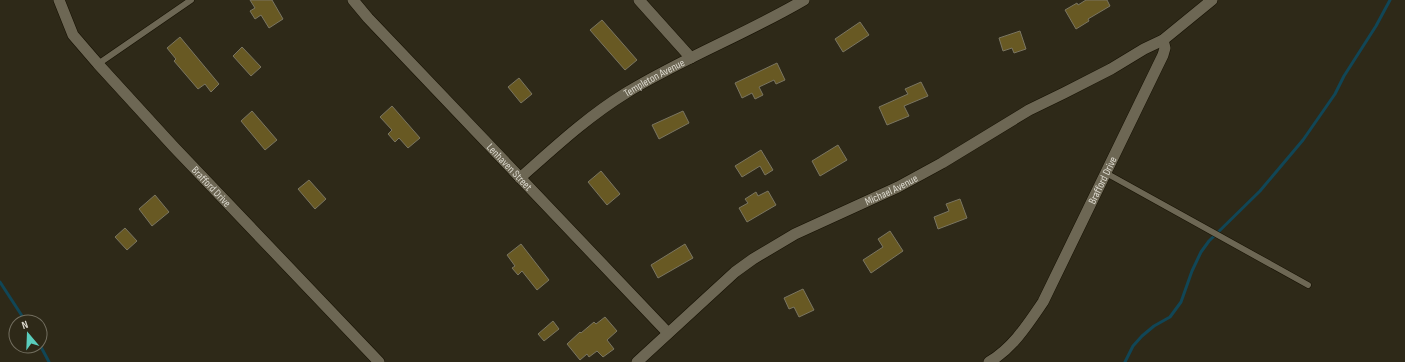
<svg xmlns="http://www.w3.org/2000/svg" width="1405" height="362" font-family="'Sofia Sans Condensed',sans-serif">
<rect width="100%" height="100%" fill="#2e2918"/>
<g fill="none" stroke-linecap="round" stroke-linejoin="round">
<path stroke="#114656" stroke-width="3" d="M0,282L26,322
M40,345L49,362
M1125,362L1133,346L1142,336L1154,326L1170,317L1181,302L1192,271L1201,252L1209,241L1260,191L1303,140L1335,94L1344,76L1376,26L1390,0"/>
</g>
<path fill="#685923" stroke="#7a7561" d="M250,0H272L283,19L269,28L261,15L255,19L250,11L255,8Z
M1086,0H1107L1110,6L1088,19L1089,21L1076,29L1065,10L1077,3L1078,5Z
M602,20L637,60L625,70L590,30Z
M860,22L869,35L843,52L835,39Z
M1020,31L1026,49L1014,53L1012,48L1003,51L999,38Z
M180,37L219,84L211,92L205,84L198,89L174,61L176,59L167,48Z
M242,47L261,67L251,76L233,56Z
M777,63L785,80L776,84L774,80L759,87L763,95L755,99L752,93L742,98L735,83Z
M519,78L532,94L521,103L508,87Z
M921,82L928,96L904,106L909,116L887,125L879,107L908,94L905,89Z
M392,106L420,138L408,148L399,138L395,142L388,134L392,130L380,117Z
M252,111L277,140L265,150L241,121Z
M683,111L689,123L659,139L652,125Z
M838,145L847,160L820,176L812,161Z
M761,150L773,170L765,175L760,166L742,177L735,166Z
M601,171L620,194L607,205L588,182Z
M309,180L326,199L315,209L298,189Z
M768,191L776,205L747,222L739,208L748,203L745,199L756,192L758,196Z
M155,195L169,212L152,226L139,209Z
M960,199L967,218L938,229L934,217L949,211L946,204Z
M125,228L137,241L127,250L115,237Z
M890,231L903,251L871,273L863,260L883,247L878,239Z
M521,244L549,280L537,290L522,271L518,275L512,268L515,266L507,255Z
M685,244L693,258L658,278L651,265Z
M803,289L814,310L799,317L794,307L789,309L784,298Z
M605,317L617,331L607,340L614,349L603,357L597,351L589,357L587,354L580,360L567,344L580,332L581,333L594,322L596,324Z
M553,321L559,329L544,341L538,334Z"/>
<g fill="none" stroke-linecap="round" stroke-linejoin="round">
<defs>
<path id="service" d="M98,64L191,0
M1106,173L1308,285"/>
<g id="minor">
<path id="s1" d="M59,0L73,35L98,64L173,146L379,362"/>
<path id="s2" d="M353,0L368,18L668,333"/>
<path d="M639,0L691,58"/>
<path id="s3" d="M520,178C554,148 587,117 626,93C683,58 746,34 804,0"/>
<path id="s4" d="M637,362L735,272L753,259L795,234L898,187L942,163L1029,110L1064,93L1111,69L1144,49L1163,40L1212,0"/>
<path id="s5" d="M989,362C1013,348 1028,324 1043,302L1163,55L1165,48L1163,40"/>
</g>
</defs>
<use href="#service" stroke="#161103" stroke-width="7"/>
<use href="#minor" stroke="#161103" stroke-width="12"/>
<use href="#service" stroke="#6d6754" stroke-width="6"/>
<use href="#minor" stroke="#6d6754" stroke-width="11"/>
</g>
<g text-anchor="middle" stroke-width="3" stroke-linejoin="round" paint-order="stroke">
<g font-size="11" fill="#dbd8cd" stroke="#2e2918">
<text dy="4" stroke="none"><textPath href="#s3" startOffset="168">Templeton Avenue</textPath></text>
<text dy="4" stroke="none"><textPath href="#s2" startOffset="229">Lenhaven Street</textPath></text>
<text dy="4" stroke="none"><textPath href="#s5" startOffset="217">Brafford Drive</textPath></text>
<text dy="4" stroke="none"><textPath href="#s1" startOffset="243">Brafford Drive</textPath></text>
<text dy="4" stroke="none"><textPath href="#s4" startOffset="310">Michael Avenue</textPath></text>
</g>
</g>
<g transform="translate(28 334) rotate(341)"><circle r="19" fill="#2e2918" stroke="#736f60"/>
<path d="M0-3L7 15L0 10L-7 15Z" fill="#5acebd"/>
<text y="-6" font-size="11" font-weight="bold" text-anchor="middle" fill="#dbd8cd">N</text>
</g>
</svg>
